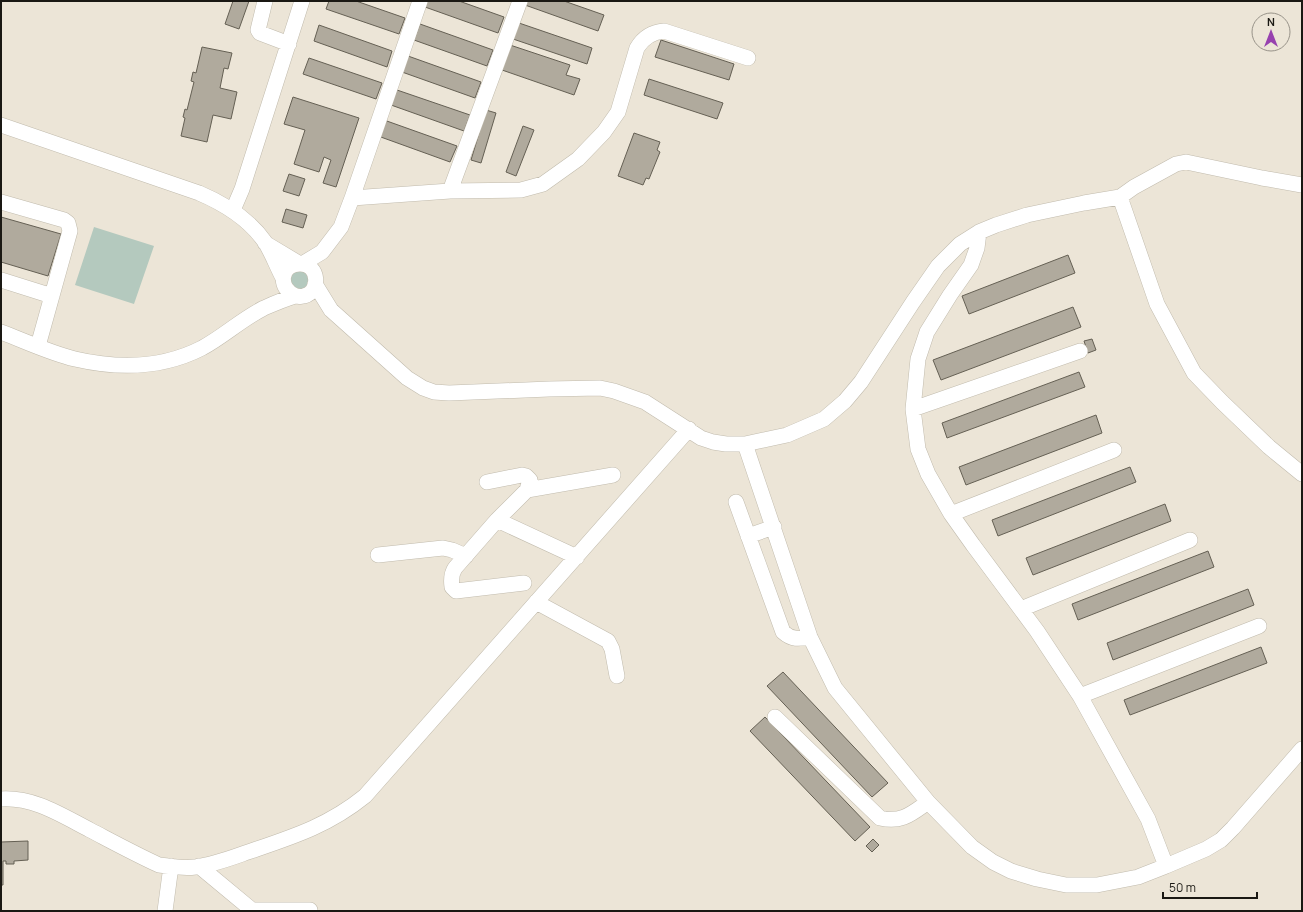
<svg xmlns="http://www.w3.org/2000/svg" width="1303" height="912" font-family="Manrope,sans-serif">
<rect width="100%" height="100%" fill="#ece5d7"/>
<path fill="#b4c9be" d="M94,227L154,246L134,304L75,285Z
M304,270L310,280L307,287L299,290L291,287L289,275L292,272Z"/>
<path fill="#b0aa9d" stroke="#656054" d="M233,1H249L239,29L225,24Z
M329,1H356L405,18L399,34L326,9Z
M427,1H459L504,17L498,33L425,7Z
M526,1H564L604,15L598,31L525,5Z
M519,23L592,48L587,64L513,39Z
M420,24L493,50L487,66L414,40Z
M319,25L392,51L387,67L314,41Z
M661,40L734,64L729,80L655,57Z
M510,45L570,65L566,75L580,79L574,95L502,70Z
M202,47L232,53L228,69L224,68L220,88L237,92L231,119L213,115L207,142L181,136L185,118L183,117L185,109L187,110L194,82L191,81L193,72L196,73Z
M408,56L481,82L475,98L402,72Z
M309,58L382,83L376,99L303,74Z
M649,79L723,103L717,119L644,95Z
M397,90L470,115L464,131L391,105Z
M293,97L359,118L336,187L323,183L331,160L324,157L319,172L294,164L305,130L284,124Z
M486,110L496,113L481,163L471,160Z
M384,120L457,146L450,162L378,136Z
M523,126L534,130L516,176L506,172Z
M634,133L660,142L657,150L660,152L649,179L646,178L643,185L618,176Z
M289,174L305,179L299,196L283,191Z
M286,209L307,215L303,228L282,222Z
M1,217L61,234L48,276L1,262Z
M1068,255L1075,273L969,314L962,296Z
M1073,307L1081,327L941,380L933,360Z
M1092,339L1096,350L1088,353L1084,341Z
M1079,372L1085,387L947,438L942,423Z
M1096,415L1102,433L966,485L959,467Z
M1130,467L1136,482L998,536L992,520Z
M1165,504L1171,521L1033,575L1026,558Z
M1208,551L1214,567L1078,620L1072,604Z
M1248,589L1254,605L1113,660L1107,643Z
M1261,647L1267,663L1130,715L1124,700Z
M783,672L888,783L872,797L767,686Z
M765,717L870,827L855,841L750,731Z
M873,839L879,845L872,852L866,846Z
M28,841V860L14,861V864H6V861H3V885H1V842Z"/>
<g fill="none" stroke-linecap="round" stroke-linejoin="round">
<defs>
<path id="minor" d="M265,1L258,30L260,33L289,44
M1,125L199,193C225,204 249,219 265,242C272,253 277,267 283,278
M450,191L520,1
M1120,197L1157,304L1194,373L1222,402L1269,447L1302,474
M352,198L450,191L521,190L543,184L578,159L604,132L618,112L637,48C643,38 651,32 664,31L748,58
M1,202L64,220L68,223L70,231L38,346
M233,210L242,189L302,1
M979,232L977,248L971,265L950,295L927,332L918,359L913,409L918,449L928,474L951,514L973,545L1037,631L1080,696L1148,819L1166,866
M265,243L300,264
M302,264L322,252L341,227L352,198L420,1
M1,280L52,296
M315,284L331,310L407,378L423,388L434,392L449,393L549,389L600,388L614,391L645,402L701,438L713,442L726,444H745L787,435L824,419L845,401L861,382L913,302L938,266L960,244L979,232L996,225L1027,215L1084,203L1120,197L1134,187L1176,164L1186,162L1262,178L1302,185
M1,332C25,341 50,353 75,359C118,369 163,368 202,348C224,336 242,319 264,308C273,304 285,299 295,296C298,296 301,297 304,296C321,291 319,265 301,264C280,263 277,289 296,296
M913,409L1080,351
M745,444L810,637L835,688L928,802L972,847L993,862L1011,871L1037,879L1066,885H1097L1138,877L1166,866L1206,849L1221,840L1233,828L1302,749
M487,482L522,475L526,476L530,480L527,490L497,520
M527,490L613,475
M736,502L783,632C792,640 799,639 810,637
M951,514L1114,450
M748,536L774,527
M378,555L443,548L452,550L466,556
M524,583L456,591L452,587C451,580 451,574 455,568L497,520L577,557
M536,602L608,641L612,649L617,676
M1021,609L1190,540
M1080,696L1259,626
M775,717L880,818C902,823 911,814 928,802
M1,799C34,797 61,815 90,830C113,842 135,854 159,865C171,866 183,869 195,867C213,865 231,858 248,852C292,837 328,826 365,796L689,429
M199,866L252,910H310
M165,911L171,866"/>
</defs>
<use href="#minor" stroke="#c1bbad" stroke-width="16"/>
<use href="#minor" stroke="#fff" stroke-width="15"/>
</g>
<rect width="1303" height="912" fill="none" stroke="#1a1813" stroke-width="4"/>
<g transform="translate(1271 32)"><circle r="19" fill="#ece5d7" stroke="#989389"/>
<path d="M0-3L7 15L0 10L-7 15Z" fill="#9741af"/>
<text y="-6" font-size="11" font-weight="bold" text-anchor="middle" fill="#1a1813">N</text>
</g>
<path d="M1163 892v6h94v-6" fill="none" stroke="#1a1813" stroke-width="2"/>
<text x="1169" y="892" font-size="12" fill="#1a1813" stroke="#ece5d7" stroke-width="3" paint-order="stroke">50 m</text>
</svg>
